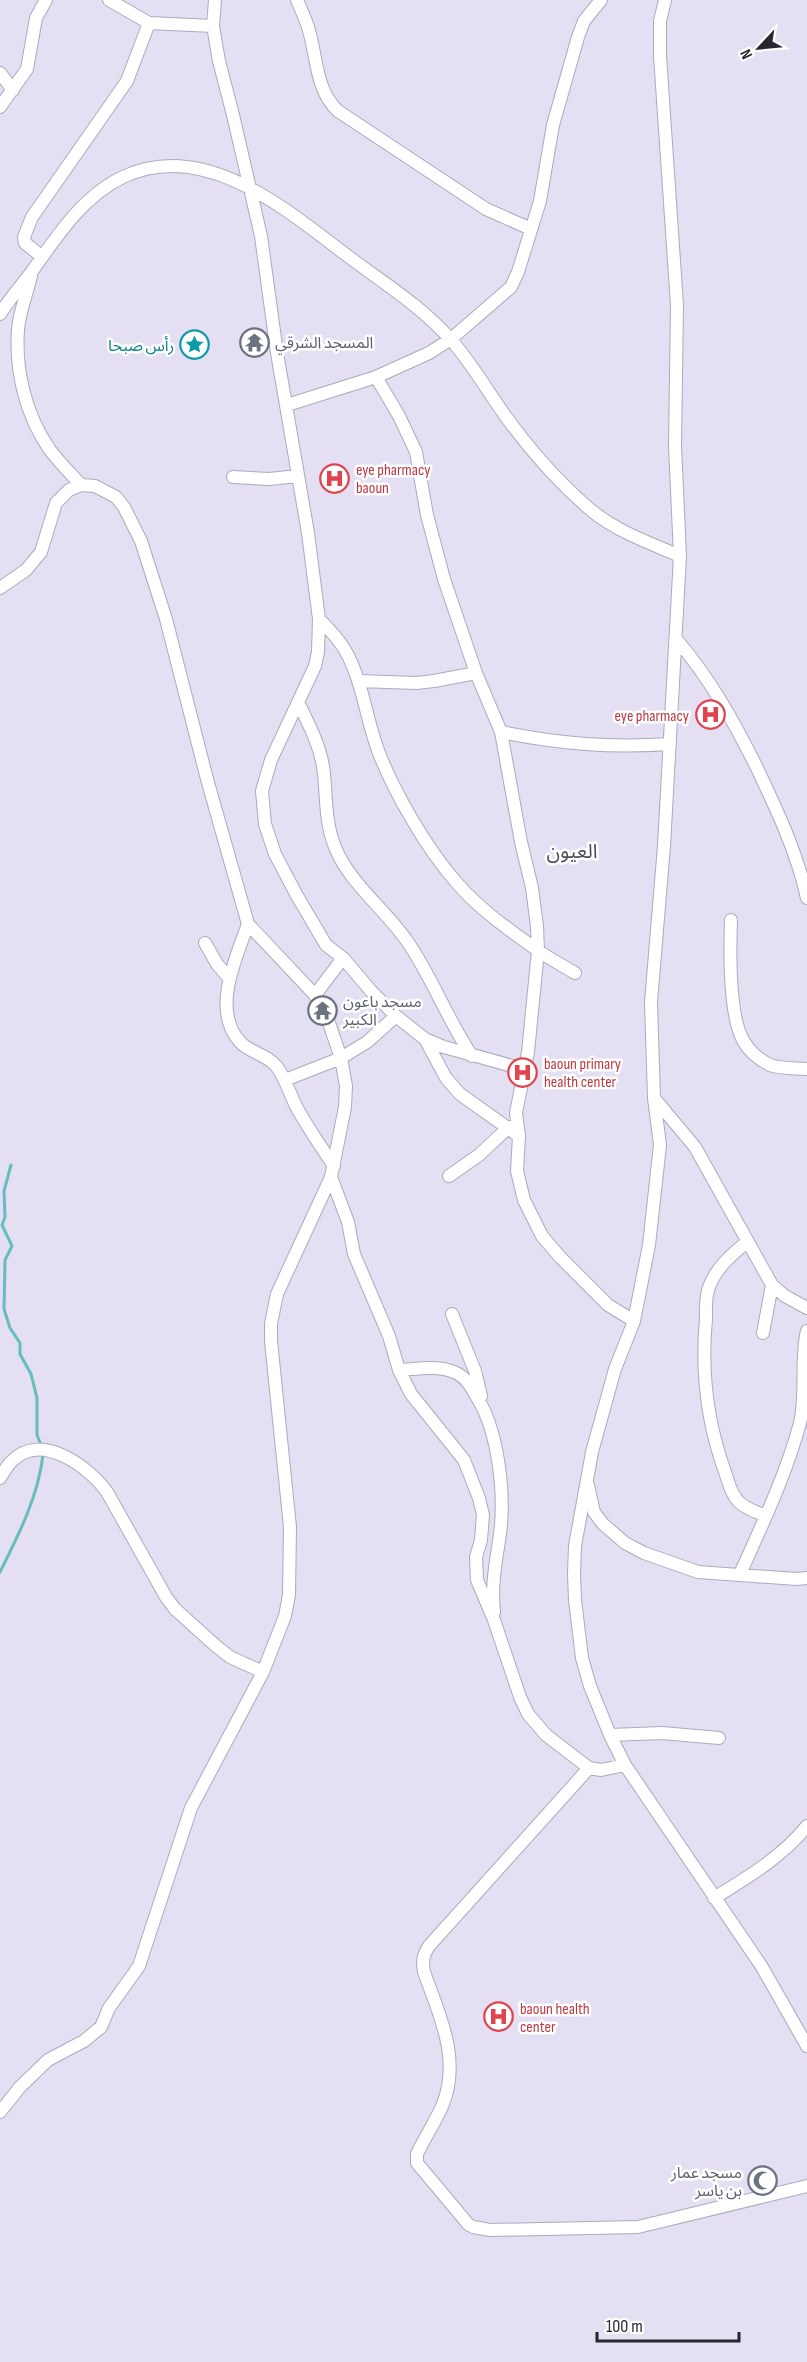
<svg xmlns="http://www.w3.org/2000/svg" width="807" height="2362" font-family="'Sofia Sans Condensed','Noto Sans Arabic',sans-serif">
<rect width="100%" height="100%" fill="#e4dff3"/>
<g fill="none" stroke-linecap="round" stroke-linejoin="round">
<path stroke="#65bdbe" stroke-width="3" d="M11,1165L4,1191L5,1217L2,1225L12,1246L5,1260L4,1309L10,1328L20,1343V1354L31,1374L37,1398V1435L41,1445
M0,1572C19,1534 38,1497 43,1455"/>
<defs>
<path id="minor" d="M109,0L149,23L213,26
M215,0L213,26L219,61L233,115L261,236L277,353L308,533L319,619L318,652L315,666L271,760L262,791L265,824L275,854L296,894L326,945L343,958L371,991L396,1016L425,1039L446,1078L460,1094L519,1136
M297,0C301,9 305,18 308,27C317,55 315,90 338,111L486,209L531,229
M665,0L660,21V56L677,305L675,446L680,556L664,846L651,1002L654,1098L660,1145L649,1245L634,1321L615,1369L592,1452L575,1546L574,1574L575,1600L582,1658L590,1686L610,1735L625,1765L762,1967L807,2046
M0,73L13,90
M0,107L27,69L36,18L46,0
M41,256L25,243L24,237L32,217L127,81L149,23
M31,276C27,294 19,312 18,330C15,371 26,416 50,450C59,462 70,473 81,485
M0,314C10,298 22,285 33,270C57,236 84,195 123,177C207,137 291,214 353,260C387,285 423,308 451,340C471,362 486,389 504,414C529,449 559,483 592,511C618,532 650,543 680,556
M376,377L399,416L416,452L427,515L444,579L476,673L501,732L521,842L532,888L537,926L538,951L528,1052L516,1113L519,1136L517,1171L524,1200L542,1236L560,1257L608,1305L634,1321
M287,405L376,377L429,353L451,339L511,287L518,272L540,201L553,125L578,37L584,21L601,0
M233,477L269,479L298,476
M0,588L26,570L41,552L56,503L69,490L81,485L95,486L116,497L124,507L141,541L166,619L207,779L248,924L315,995L343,958
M319,619C328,628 338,638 345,650C363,681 366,720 379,753C395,794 427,849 456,882C478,908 509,930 536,949C548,958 562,965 575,973
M676,639C709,677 733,720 756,766C776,808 797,852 807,898
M358,681L416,683L434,681L476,673
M298,702C308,723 319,743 323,766C327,793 324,820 335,847C349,883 385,909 407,941C432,977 447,1019 472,1056
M501,732C560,744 611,748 670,744
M731,920C730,949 729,1015 743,1040C748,1050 759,1060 770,1065C781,1069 795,1068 807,1069
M248,924C236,958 211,1010 240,1042C250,1053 267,1054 277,1067C286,1079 290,1095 297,1108C308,1128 321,1147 334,1166
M205,943L217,964L229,978
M425,1039L444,1047L523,1069
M285,1080L341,1058L367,1042L396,1016
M654,1098L695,1147L772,1285L785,1296L807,1308
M449,1176L479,1155L509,1127
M331,1177L348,1222L354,1254L389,1336L399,1370L411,1394L464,1460L479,1498L483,1515L481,1540L476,1557L477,1580L494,1620L520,1697L528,1714L546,1735L589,1768L601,1770L625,1765
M747,1242C732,1254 716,1268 709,1287C705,1298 706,1307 706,1319C701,1371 707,1422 725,1472C728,1481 731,1494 738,1501C745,1509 757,1512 766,1516
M452,1314L475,1371L481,1396
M763,1333L772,1285
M399,1370C417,1369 437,1365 454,1372C467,1377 472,1389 478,1399C499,1434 505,1495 500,1534C496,1562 491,1584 494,1612
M0,1478C3,1473 7,1466 11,1462C40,1430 89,1467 107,1492L166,1597L175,1609L216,1646L230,1657L263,1672
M588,1485L594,1512L603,1524L625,1543L644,1553L698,1572L797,1579L807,1578
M740,1574C762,1525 786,1475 800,1423C807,1392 800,1359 807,1331
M610,1735L662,1733L719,1738
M589,1768L429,1946C423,1955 422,1961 424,1972C439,2014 461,2058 443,2104C436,2121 425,2137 417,2154V2163L468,2224L473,2227L490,2230L638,2227L807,2186
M714,1898C748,1877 782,1857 807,1826
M0,2112L20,2087L48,2060L84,2041L101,2027L109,2008L139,1966L191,1808L263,1672L285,1616L289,1595L290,1527L271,1341V1324L277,1294L331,1177L345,1107L346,1086L341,1058L329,1023L315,995"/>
</defs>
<use href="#minor" stroke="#aea9bd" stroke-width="14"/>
<use href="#minor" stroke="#fff" stroke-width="12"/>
</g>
<defs>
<symbol id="temple-ring" viewBox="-11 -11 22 22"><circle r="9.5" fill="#fff" stroke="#6b7280" stroke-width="1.5"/><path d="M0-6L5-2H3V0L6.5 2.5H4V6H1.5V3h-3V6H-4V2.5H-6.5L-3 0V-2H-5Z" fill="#6b7280"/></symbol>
<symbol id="sight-ring" viewBox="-11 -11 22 22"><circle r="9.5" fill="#fff" stroke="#0f9aa8" stroke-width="1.5"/><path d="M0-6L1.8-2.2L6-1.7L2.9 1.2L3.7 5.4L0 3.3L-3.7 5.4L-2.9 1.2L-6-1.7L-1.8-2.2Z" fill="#0f9aa8"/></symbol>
<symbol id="hospital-ring" viewBox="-11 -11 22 22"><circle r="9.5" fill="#fff" stroke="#e0444e" stroke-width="1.5"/><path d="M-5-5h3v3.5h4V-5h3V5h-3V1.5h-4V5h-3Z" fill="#e0444e"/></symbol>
<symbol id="mosque-ring" viewBox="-11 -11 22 22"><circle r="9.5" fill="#fff" stroke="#6b7280" stroke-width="1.5"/><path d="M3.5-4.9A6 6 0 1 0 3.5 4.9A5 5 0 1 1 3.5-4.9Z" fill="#6b7280"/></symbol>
</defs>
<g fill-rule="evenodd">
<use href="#temple-ring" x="238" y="326" width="33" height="33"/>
<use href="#sight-ring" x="178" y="328" width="33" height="33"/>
<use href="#hospital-ring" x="318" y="462" width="33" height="33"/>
<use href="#hospital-ring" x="694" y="698" width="33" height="33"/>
<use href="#temple-ring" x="306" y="994" width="33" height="33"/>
<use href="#hospital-ring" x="506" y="1056" width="33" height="33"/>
<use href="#hospital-ring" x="482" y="2000" width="33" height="33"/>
<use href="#mosque-ring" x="746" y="2164" width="33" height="33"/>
</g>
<g text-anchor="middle" stroke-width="5" stroke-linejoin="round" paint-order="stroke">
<g font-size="16" fill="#5b616d" stroke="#fff" text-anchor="start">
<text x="275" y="348">المسجد الشرقي</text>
<text x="343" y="1007">مسجد باعون<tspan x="343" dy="18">الكبير</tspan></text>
<text x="742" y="2178" text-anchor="end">مسجد عمار<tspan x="742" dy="18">بن ياسر</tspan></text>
</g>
<g font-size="16" fill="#0d838f" stroke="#fff" text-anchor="end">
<text x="174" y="351">رأس صبحا</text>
</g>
<g font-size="16" fill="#be3a42" stroke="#fff" text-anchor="start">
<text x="356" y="475">eye pharmacy<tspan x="356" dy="18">baoun</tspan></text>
<text x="689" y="721" text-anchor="end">eye pharmacy</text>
<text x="544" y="1069">baoun primary<tspan x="544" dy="18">health center</tspan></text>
<text x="520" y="2014">baoun health<tspan x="520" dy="18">center</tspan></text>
</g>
<g font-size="20" fill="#514d5e" stroke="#fff">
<text x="572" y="858">العيون</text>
</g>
</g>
<g transform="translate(759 48) rotate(244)" stroke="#ffffff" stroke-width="4.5" paint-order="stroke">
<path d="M0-4.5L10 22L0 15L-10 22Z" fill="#28262e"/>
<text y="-9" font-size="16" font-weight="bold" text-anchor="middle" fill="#28262e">N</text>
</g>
<path d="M597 2332v9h142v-9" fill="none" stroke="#28262e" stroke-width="3"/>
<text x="606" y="2332" font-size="18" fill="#28262e" stroke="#ffffff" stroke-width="4.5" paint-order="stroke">100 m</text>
</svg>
